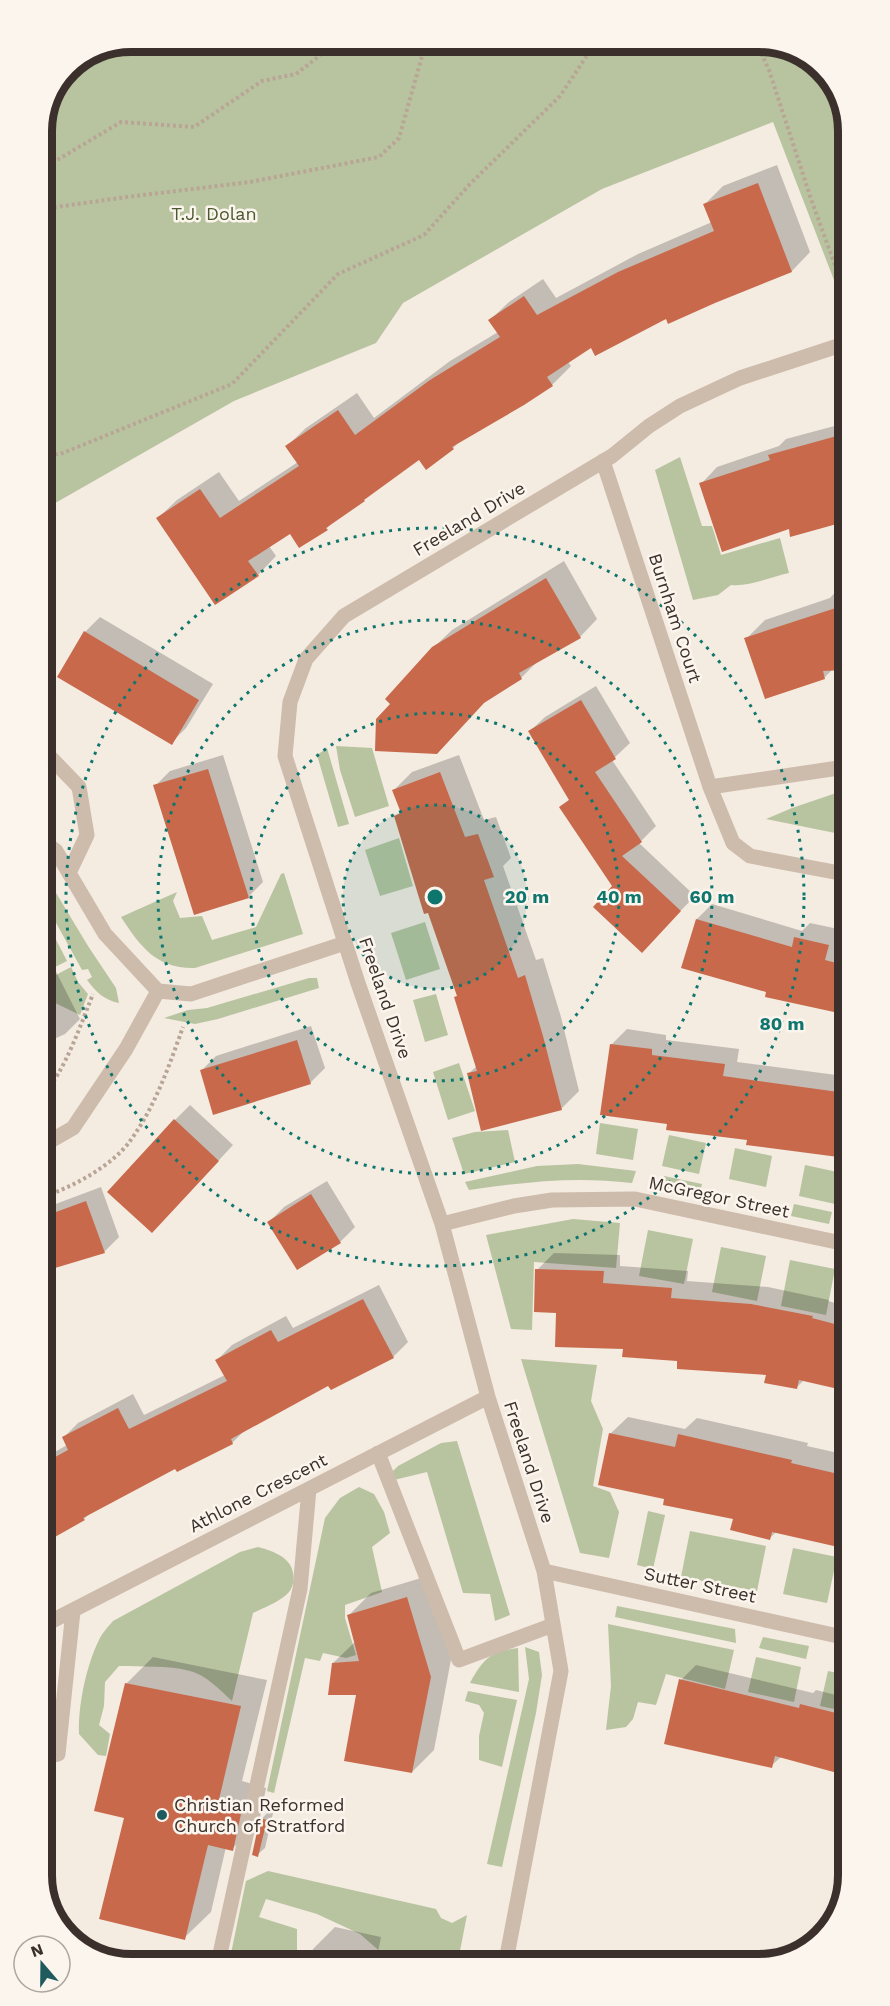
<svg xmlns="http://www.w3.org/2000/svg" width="890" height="2006" font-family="'Work Sans',sans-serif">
<rect width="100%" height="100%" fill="#f4ebe1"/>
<path fill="#b8c4a0" d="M131,42H765L813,60L843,102L844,306L773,122L602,189L403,303L376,343L234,401L43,510L42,126L68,68Z
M680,457L702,526H712L721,555L780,538L789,573C771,577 748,587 731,585L718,595L693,600L655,470Z
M336,746L372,748L389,806L355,817L340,770Z
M327,748L349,824L338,827L317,755Z
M845,790V835L766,819L792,808Z
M399,838L413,886L380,896L365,850Z
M44,873L88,946L116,988L119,1003C104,1000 96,992 87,980L92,977L88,969L82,970L44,901Z
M284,873L303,934L195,968C156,969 140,946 121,917L177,892L173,901L180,918L202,916L212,940L256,927L281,874Z
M425,922L440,969L406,980L391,933Z
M48,924L67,961L49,970L44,969V925Z
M71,967L78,982L88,994L80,1015L53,1002L46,990L50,988L52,977Z
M309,978H317L319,988L218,1019L195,1024L164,1018L188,1010L207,1008Z
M436,994L448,1035L425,1042L413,1000Z
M459,1063L475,1111L448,1120L433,1072Z
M600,1123L638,1129L633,1160L596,1154Z
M508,1130L515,1162L464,1174L452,1138L475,1132Z
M669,1135L706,1143L699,1174L662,1166Z
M735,1148L772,1156L766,1187L729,1179Z
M578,1164L636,1171L632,1183C573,1176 527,1182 469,1190L465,1182L537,1166Z
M805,1165L842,1173L835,1204L799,1196Z
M664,1176L702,1184L699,1196L661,1188Z
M794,1204L832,1212L829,1224L791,1216Z
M573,1219L620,1223L616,1268L534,1262L532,1330L511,1329L486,1235Z
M648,1230L693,1239L684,1284L639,1276Z
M721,1247L766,1256L757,1301L712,1292Z
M790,1260L835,1269L826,1315L781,1306Z
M521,1359L597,1365L591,1401L603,1429L593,1486L610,1492L619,1512L609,1558L580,1553Z
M457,1441L510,1615L495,1621L490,1594L463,1593L427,1472L394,1480L393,1471L398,1466L441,1443Z
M359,1487L374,1494L384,1512L390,1533L372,1547L382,1592L345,1605V1618L356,1655L346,1658L323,1653L320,1661L305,1658L274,1793L267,1791L325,1518L340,1498Z
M648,1511L665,1515L653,1569L637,1565Z
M690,1531L766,1546L757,1591L681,1577Z
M258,1547C277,1552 297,1560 293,1583C292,1588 290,1592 286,1595C277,1603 263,1608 253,1613L232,1701C220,1690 206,1675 190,1671C167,1665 142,1667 119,1666L105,1682L104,1706L99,1725L110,1734L106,1756L98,1755L79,1734C78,1706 86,1666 99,1640C102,1633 108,1627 113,1621L240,1552Z
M793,1548L837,1557L827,1603L783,1594Z
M617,1606L735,1629L736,1643L615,1617Z
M608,1624L734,1650L725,1689L666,1674L656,1705L638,1702L633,1719L626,1727L606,1730L611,1686Z
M763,1637L809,1646L806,1659L759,1648Z
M525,1647L539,1652L542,1675L536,1713L502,1867L487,1864L529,1679Z
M518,1648L519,1692L470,1683C483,1659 490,1652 518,1648Z
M756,1657L801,1667L794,1702L748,1692Z
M828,1671L847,1675L848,1712L820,1706Z
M468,1691L517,1700L502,1767L479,1760V1736L484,1713L479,1705L465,1701Z
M268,1871L436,1909L441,1918L452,1923L467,1915L458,1961L392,1962L360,1934L317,1914L266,1899L259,1917L297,1929V1958L305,1963H229L246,1881Z"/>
<path fill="#0003" d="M777,165L810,252L792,271L591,346L568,362L571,366L552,385L524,404L460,441L453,448L419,458L335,520L327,528L299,546L290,532L269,546L276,556L258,575L158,518L177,500L219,472L239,501L298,462L287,446L306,428L357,393L374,418L450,361L498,332L490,320L509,302L543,279L556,298L638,254L712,222L705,204L723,186Z
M844,422V518L822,526L790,527L701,484L717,467L779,446L786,439L842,424Z
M564,561L597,619L580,637L539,660L521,678L433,648L452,630Z
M844,583L845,668L833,669L825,677L766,697L746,639L765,620L830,598Z
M100,617L213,684L186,728L171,743L85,632Z
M596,686L630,743L612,760L656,826L639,843L695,896L656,936L614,887L561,807L570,799L530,731L545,717Z
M223,755L263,882L248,897L155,786L170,771Z
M459,755L484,820L496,817L511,858L503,866L536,960L543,958L561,1017L579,1091L561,1109L468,1074L477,1066L456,997L458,995L396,817L402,811L394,790L412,772Z
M712,904L802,931L810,923L843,930L839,946L845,947L846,998L833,1011L683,967L697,919Z
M44,948L80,1019L65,1034L45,1043Z
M311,1026L325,1068L310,1083L201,1071L216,1056Z
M627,1029L666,1035V1040L739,1049L737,1062L844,1076L846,1074V1165L843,1164L845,1157L668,1123L602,1114L612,1044Z
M190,1105L233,1145L167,1216L175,1120Z
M327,1181L355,1227L340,1242L297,1268L269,1222L284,1207Z
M101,1187L119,1237L104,1252L45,1269V1208Z
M554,1253L620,1255V1266L688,1271L687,1281L768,1287L829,1300L828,1301L846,1306L847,1389L805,1379L797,1387L768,1374L679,1360L625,1347L557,1312L537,1270Z
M379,1285L408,1342L393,1357L329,1384L247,1428L232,1443L176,1467L91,1512L84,1519L46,1540V1457L67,1445L63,1438L78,1423L133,1394L144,1415L225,1375L217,1360L232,1345L286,1316L293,1328Z
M628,1417L685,1429L697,1418L782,1437L808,1443L807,1446L847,1455V1546L777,1531L770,1538L735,1518L666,1497L610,1434Z
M428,1576L452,1654L434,1750L412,1772L358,1693L333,1663L356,1641L349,1615L371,1593Z
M153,1657L267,1680L242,1781L266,1788L259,1822L268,1812L273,1813L265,1848L257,1855L261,1820L232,1849L226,1847L211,1912L184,1938L126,1817V1684Z
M696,1665L813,1693L816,1690L848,1698V1774L781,1757L771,1766L681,1680Z
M335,1927L381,1937L376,1962H310L313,1949Z"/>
<path fill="#c8694b" d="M758,183L792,272L715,303L668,324L666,319L595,356L591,348L547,377L553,386L524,405L452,447L454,449L426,470L419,460L364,500L365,501L326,528L328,530L299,548L290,534L248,561L259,576L215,605L156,518L200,489L220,518L299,466L285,446L338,410L355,435L430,380L500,337L488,320L524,296L537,315L618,272L714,231L703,204Z
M844,434V522L790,537L789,529L722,552L699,483L770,460L768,455Z
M546,578L581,638L519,673L522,679L484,703L437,754L375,751L376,719L390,704L385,699L432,647Z
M845,605V670L823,671L825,679L765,699L744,638Z
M84,631L199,700L172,745L57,677Z
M581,700L616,759L595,772L642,842L622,856L681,911L642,953L593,907L612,886L559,807L569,800L528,731Z
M208,769L249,898L194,915L153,785Z
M440,772L465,837L478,834L494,877L484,880L518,978L525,975L543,1036L562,1110L481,1131L467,1073L477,1071L454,997L457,996L428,913L424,914L394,816L401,813L392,790Z
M696,919L792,947L794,937L829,945L825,960L844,965L834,1012L765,997L766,992L681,968Z
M297,1040L311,1084L213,1115L200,1070Z
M610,1044L652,1049V1055L725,1064L723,1076L846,1093V1158L746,1145L747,1140L666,1130L667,1124L600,1115Z
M174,1119L219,1161L152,1233L107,1192Z
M311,1194L341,1243L297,1270L267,1222Z
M86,1201L105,1253L45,1271V1216Z
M535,1269L604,1271L603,1283L672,1288L671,1298L751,1304L813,1316L812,1318L846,1327L847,1391L799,1380L797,1389L764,1383L766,1375L677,1369V1361L622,1357L623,1349L555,1347L556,1313L534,1312Z
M363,1299L394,1358L331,1390L328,1386L231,1439L233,1444L177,1472L175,1469L83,1518L85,1520L46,1542V1462L68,1450L62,1437L118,1408L129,1429L227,1381L215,1360L271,1330L278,1342Z
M609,1433L675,1447L678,1434L761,1453L792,1460L791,1463L847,1476V1549L772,1532L770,1540L730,1530L733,1519L663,1505L664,1499L598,1485Z
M407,1597L431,1677L412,1773L344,1761L356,1695H328L332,1663L359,1661L347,1615Z
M679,1679L799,1708L800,1704L848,1716V1748L841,1774L775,1756L772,1768L664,1744Z
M125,1683L241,1706L217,1808L241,1814L233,1851L208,1845L185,1940L99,1919L124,1818L94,1811Z
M260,1818L267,1820L258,1857L252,1855Z"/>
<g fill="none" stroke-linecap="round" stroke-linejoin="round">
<path stroke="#b9a596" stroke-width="4" stroke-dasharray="3 3" stroke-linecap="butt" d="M756,42L769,70L811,199L844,290
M42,169L121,122L194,127L262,81L296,74L323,53L332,42
M42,209L127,197L250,182L379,157L399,138L426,42
M43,457L63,453L232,384L338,274L424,235L470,184L560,96L596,42
M45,1090C62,1079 84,1016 93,994
M45,1196C73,1187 113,1165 130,1141C155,1107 169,1066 183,1027"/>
<path stroke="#cdbbac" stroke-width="15" d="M603,461L710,787L733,843L750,856L845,874
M44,759L51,758L79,787L87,835L69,873
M710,787L845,767
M44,842L56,851L105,934L158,991L191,994L345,943
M45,1144L73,1128L126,1049L158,991
M442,1224L514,1206L552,1200L635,1199L846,1244
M378,1453L459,1660L553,1625
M544,1571L847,1638
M46,1624L488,1397
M46,1757L58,1754L73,1611
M506,1961L561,1671L544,1571L488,1397L442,1224L358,983L285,756L290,702L306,659L344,616L612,456L649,426L680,406L740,378L844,344
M218,1963L300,1589L309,1489"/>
</g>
<circle cx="435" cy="897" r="92" fill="#0f766e" fill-opacity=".12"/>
<g fill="none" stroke="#0f766e" stroke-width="3" stroke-dasharray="3 6">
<circle cx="435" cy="897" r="92"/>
<circle cx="435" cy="897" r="184"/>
<circle cx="435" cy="897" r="277"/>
<circle cx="435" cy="897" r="369"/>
</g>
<circle fill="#1f5a5e" stroke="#fbf5ee" stroke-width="2" cx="162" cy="1815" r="6"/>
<g text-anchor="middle" stroke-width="5" stroke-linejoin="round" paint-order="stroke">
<g font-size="18" fill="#4a5a2e" stroke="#fbf5ee">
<text x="214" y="220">T.J. Dolan</text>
</g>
<g font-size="18" fill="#3b302b" stroke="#fbf5ee">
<text transform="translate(469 519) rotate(-31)" y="6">Freeland Drive</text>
<text transform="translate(675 618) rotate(72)" y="6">Burnham Court</text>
<text transform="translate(385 998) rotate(71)" y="6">Freeland Drive</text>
<text transform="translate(719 1197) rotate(12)" y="6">McGregor Street</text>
<text transform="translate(529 1462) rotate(72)" y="6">Freeland Drive</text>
<text transform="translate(258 1493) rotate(-27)" y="6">Athlone Crescent</text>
<text transform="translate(700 1585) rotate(12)" y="6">Sutter Street</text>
</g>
<g font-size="18" fill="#3b302b" stroke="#fbf5ee" text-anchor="start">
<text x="174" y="1811">Christian Reformed<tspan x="174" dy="21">Church of Stratford</tspan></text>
</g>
</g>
<path d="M0 0H890V2006H0ZM131 52H759A79 79 0 0 1 838 131V1875A79 79 0 0 1 759 1954H131A79 79 0 0 1 52 1875V131A79 79 0 0 1 131 52Z" fill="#fbf5ee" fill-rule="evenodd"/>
<path fill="none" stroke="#3b302b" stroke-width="8" d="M131 52H759A79 79 0 0 1 838 131V1875A79 79 0 0 1 759 1954H131A79 79 0 0 1 52 1875V131A79 79 0 0 1 131 52Z"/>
<circle cx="435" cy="897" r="9" fill="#0f766e" stroke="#fbf5ee" stroke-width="3"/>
<g font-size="18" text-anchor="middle" font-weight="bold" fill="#0f766e" stroke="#fbf5ee" stroke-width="5" stroke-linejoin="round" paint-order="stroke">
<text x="527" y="903">20 m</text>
<text x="619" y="903">40 m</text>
<text x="712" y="903">60 m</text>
<text x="782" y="1030">80 m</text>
</g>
<g transform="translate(42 1964) rotate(340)"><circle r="28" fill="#fbf5ee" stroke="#aea6a0" stroke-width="1.5"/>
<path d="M0-4.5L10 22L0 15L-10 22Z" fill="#1f5a5e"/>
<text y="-9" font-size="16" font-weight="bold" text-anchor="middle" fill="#3b302b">N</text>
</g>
</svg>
